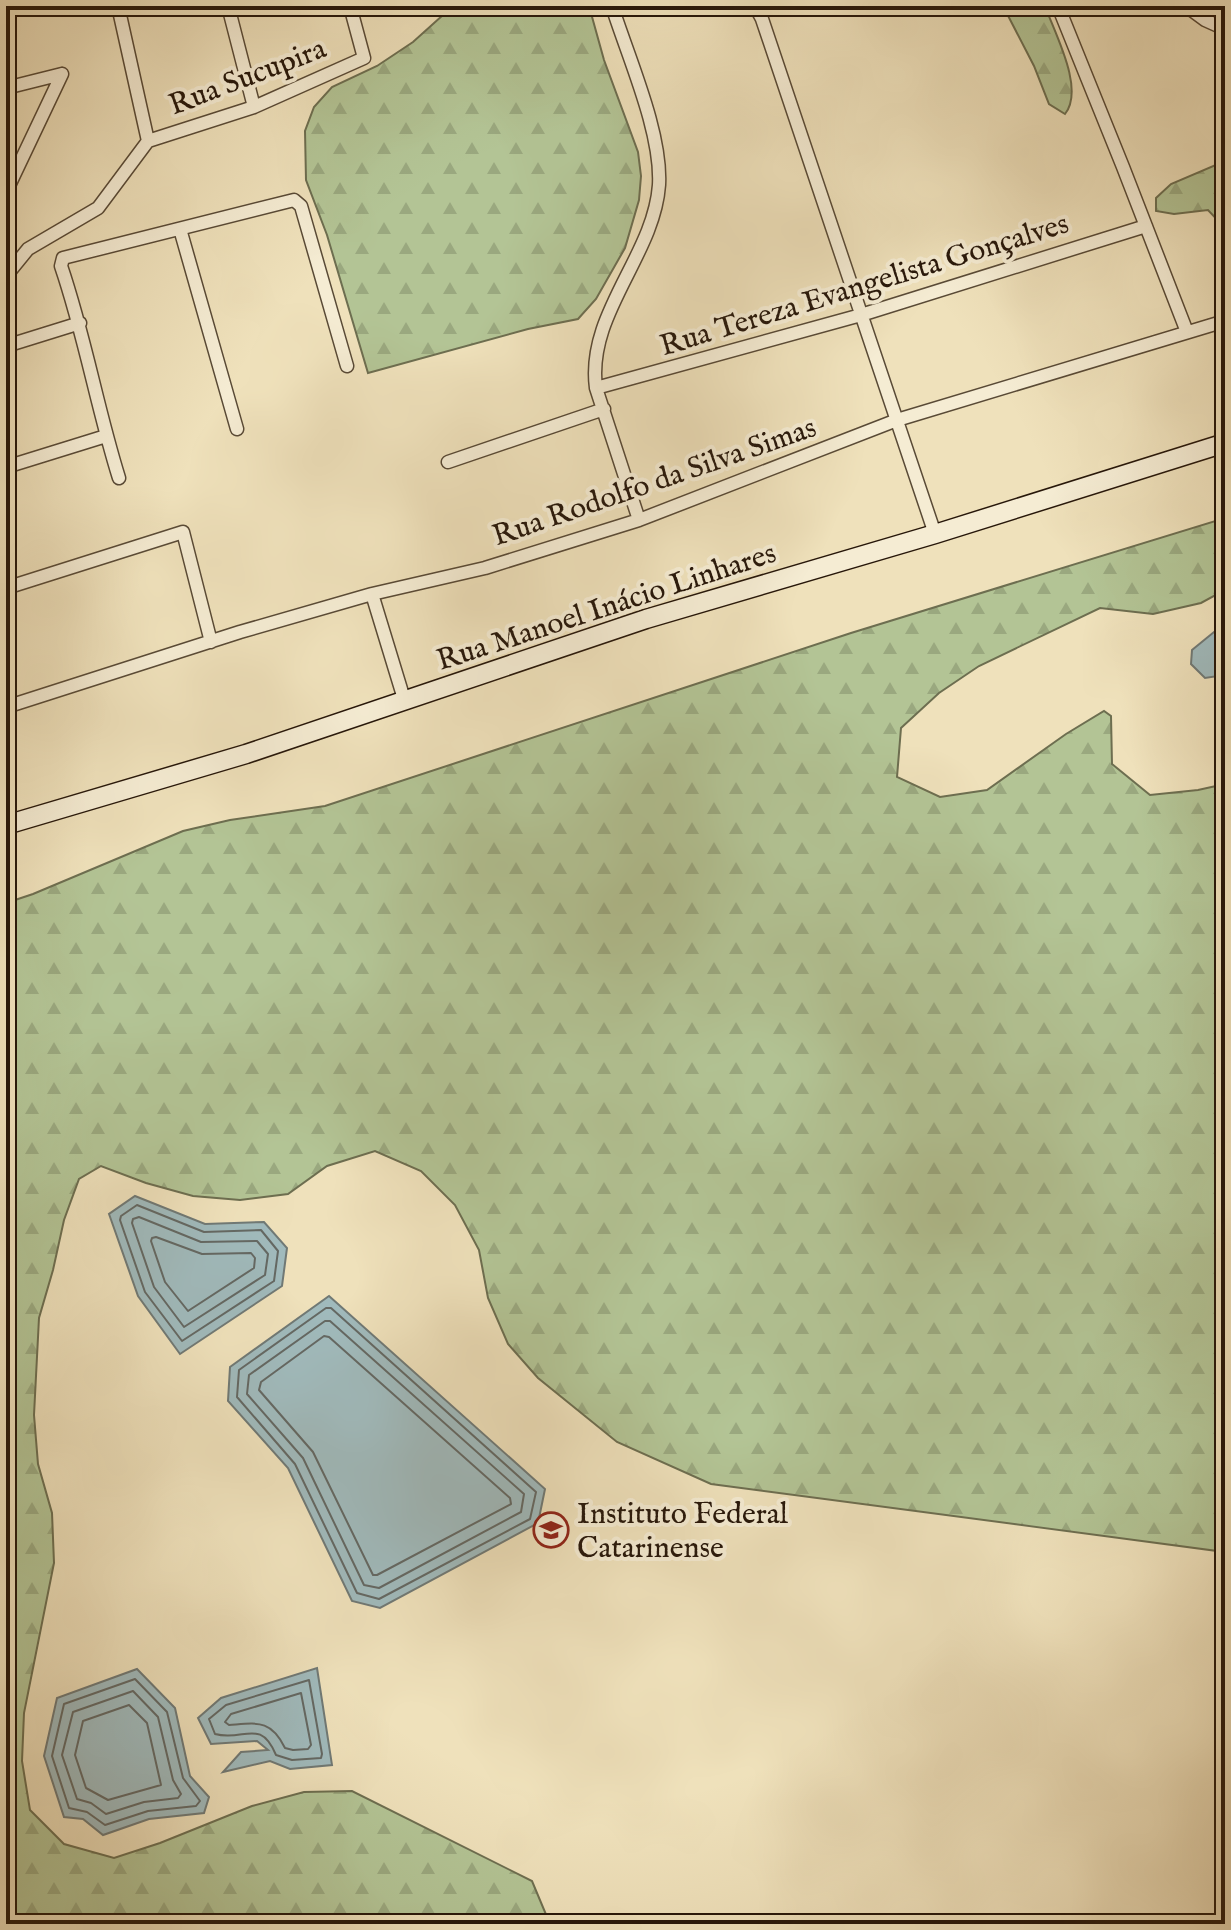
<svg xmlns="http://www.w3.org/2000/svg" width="1231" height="1930" font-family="'IM FELL English',serif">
<defs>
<pattern id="forest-firs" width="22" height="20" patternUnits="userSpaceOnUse" patternTransform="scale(2)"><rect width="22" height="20" fill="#b3c495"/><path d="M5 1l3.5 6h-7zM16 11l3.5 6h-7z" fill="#9aa87f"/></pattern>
</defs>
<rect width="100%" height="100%" fill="#efe1bb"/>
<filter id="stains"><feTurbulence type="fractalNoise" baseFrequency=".0025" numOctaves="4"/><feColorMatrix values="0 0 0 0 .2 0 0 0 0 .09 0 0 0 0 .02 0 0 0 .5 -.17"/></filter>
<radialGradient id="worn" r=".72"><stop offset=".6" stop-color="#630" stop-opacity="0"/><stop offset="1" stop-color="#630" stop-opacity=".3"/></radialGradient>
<path fill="url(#forest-firs)" stroke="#6d6e50" stroke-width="2" d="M453,6H589L604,60L638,152L641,176L639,200L625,248L596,299L578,319L528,329L368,373L327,235L306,180L305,131L314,107L332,87L377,66L413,42Z
M1003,6H1045C1055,34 1085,89 1065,114L1049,104L1034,66Z
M1225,161V228L1208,210L1174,214L1156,211V198L1171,184Z
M1225,518V590L1201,603L1153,614L1100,608L979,666L939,693L901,728L897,777L940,797L987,790L1066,734L1104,711L1111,716L1112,764L1150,795L1198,790L1225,784V1552L711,1484L617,1442L538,1378L508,1344L488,1298L479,1250L455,1205L421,1171L375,1151L327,1166L288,1194L240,1200L193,1196L146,1183L101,1166L79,1179L64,1220L53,1270L39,1318L34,1415L38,1464L52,1513L54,1563L24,1713L22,1761L30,1810L64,1844L114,1858L160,1843L252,1806L304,1792L352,1791L532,1881L550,1924H6V903L33,894L183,831L230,820L325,806L851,633Z"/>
<path fill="#a0babc" stroke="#707975" stroke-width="2" d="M1225,623V675L1205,678L1191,664L1192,650Z
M135,1196L205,1224L264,1222L287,1248L282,1286L180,1354L138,1296L109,1214Z
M329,1296L545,1489L538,1523L380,1608L352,1601L288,1468L228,1401L230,1367Z
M317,1668L332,1765L290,1769L270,1761L223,1772L241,1752L268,1750L257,1741L211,1744L198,1718L221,1698Z
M137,1669L175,1708L190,1776L209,1797L204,1813L149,1819L103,1835L83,1819L64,1817L44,1756L57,1698Z"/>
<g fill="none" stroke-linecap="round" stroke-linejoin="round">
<path stroke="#646863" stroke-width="2" d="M137,1205L204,1232L261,1230L278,1251L274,1281L182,1341L145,1292L120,1220L121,1216Z
M139,1217L201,1242L257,1241L268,1254L265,1275L184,1327L154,1287L132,1223L133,1219Z
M156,1237L202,1254L251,1253L255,1258L254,1268L188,1311L165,1282L151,1241L152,1238Z
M326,1308H331L536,1492L530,1519L379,1599L357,1593L295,1464L237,1397L239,1370Z
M325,1321H330L524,1494L521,1512L379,1588L364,1585L303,1458L247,1394L249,1375Z
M324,1336L329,1337L510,1498L511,1504L377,1575H373L313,1452L259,1390L261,1382Z
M135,1679L167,1712L183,1778L200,1801L196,1806L148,1811L105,1825L87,1812L69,1808L52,1756L64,1704Z
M309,1680L322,1754L321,1758L292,1760L276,1755C260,1717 244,1742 215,1734L209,1719L226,1705Z
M133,1691L158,1717L173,1780L181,1794L178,1798L144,1802L106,1814L91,1803L77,1799L62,1755L73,1712Z
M301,1693L311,1745L308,1749L293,1750L285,1748C271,1719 257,1723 229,1725L225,1722L231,1714Z
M129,1705L147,1723L161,1785L108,1800L86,1788L75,1755L83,1721Z"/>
<defs>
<path id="street" d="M228,6L254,107
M612,6C628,57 662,132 659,185C654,256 586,314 596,388L639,520
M755,6L762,19L935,534
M1058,6L1123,167L1187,332
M1186,6L1205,20L1225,29
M6,88L62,74
M148,141L254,107L364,58L350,6
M6,192L62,74
M180,229L237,429
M6,276L28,249L98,208L148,141L118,6
M6,346L80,323
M596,388L861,315L1146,226
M448,462L604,409
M6,467L106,436
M119,478C97,408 85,336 61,266L63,258L294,200L301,206L347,366
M6,588L183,532L211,642
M372,594L404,699
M6,707L240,632L372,594L485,568L639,520L897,420L1225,321"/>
<path id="secondary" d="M6,825L246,754L646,619L935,534L1225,443"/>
</defs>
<use href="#street" stroke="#594a36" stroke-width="15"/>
<use href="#secondary" stroke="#27170a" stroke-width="21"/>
<use href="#street" stroke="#f5ecd3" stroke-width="12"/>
<use href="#secondary" stroke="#f5ecd3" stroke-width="18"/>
</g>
<defs>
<symbol id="university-ring" viewBox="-11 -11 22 22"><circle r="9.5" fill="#f5ecd3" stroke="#8f2418" stroke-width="1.5"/><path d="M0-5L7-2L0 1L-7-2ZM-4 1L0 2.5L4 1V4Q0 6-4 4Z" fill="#8f2418"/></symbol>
</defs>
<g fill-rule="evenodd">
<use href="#university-ring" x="531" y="1510" width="40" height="40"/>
</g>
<g text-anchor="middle" stroke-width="8" stroke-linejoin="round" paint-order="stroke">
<g font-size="30" fill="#27170a" stroke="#f5ecd3">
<text transform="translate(247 76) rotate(-21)" y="10">Rua Sucupira</text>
<text transform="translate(864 284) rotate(-17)" y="10">Rua Tereza Evangelista Gonçalves</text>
<text transform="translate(654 481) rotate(-19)" y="10">Rua Rodolfo da Silva Simas</text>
<text transform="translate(606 606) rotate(-18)" y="10">Rua Manoel Inácio Linhares</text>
</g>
<g font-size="30" fill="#27170a" stroke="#f5ecd3" text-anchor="start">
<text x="577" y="1523">Instituto Federal<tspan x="577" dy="34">Catarinense</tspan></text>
</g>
</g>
<rect width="1231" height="1930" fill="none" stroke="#efe1bb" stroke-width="32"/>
<rect x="8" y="8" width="1215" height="1914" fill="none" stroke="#27170a" stroke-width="4"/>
<rect x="16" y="16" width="1199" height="1898" fill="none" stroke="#27170a" stroke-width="2"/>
<rect width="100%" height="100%" filter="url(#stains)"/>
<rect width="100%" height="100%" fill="url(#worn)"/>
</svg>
